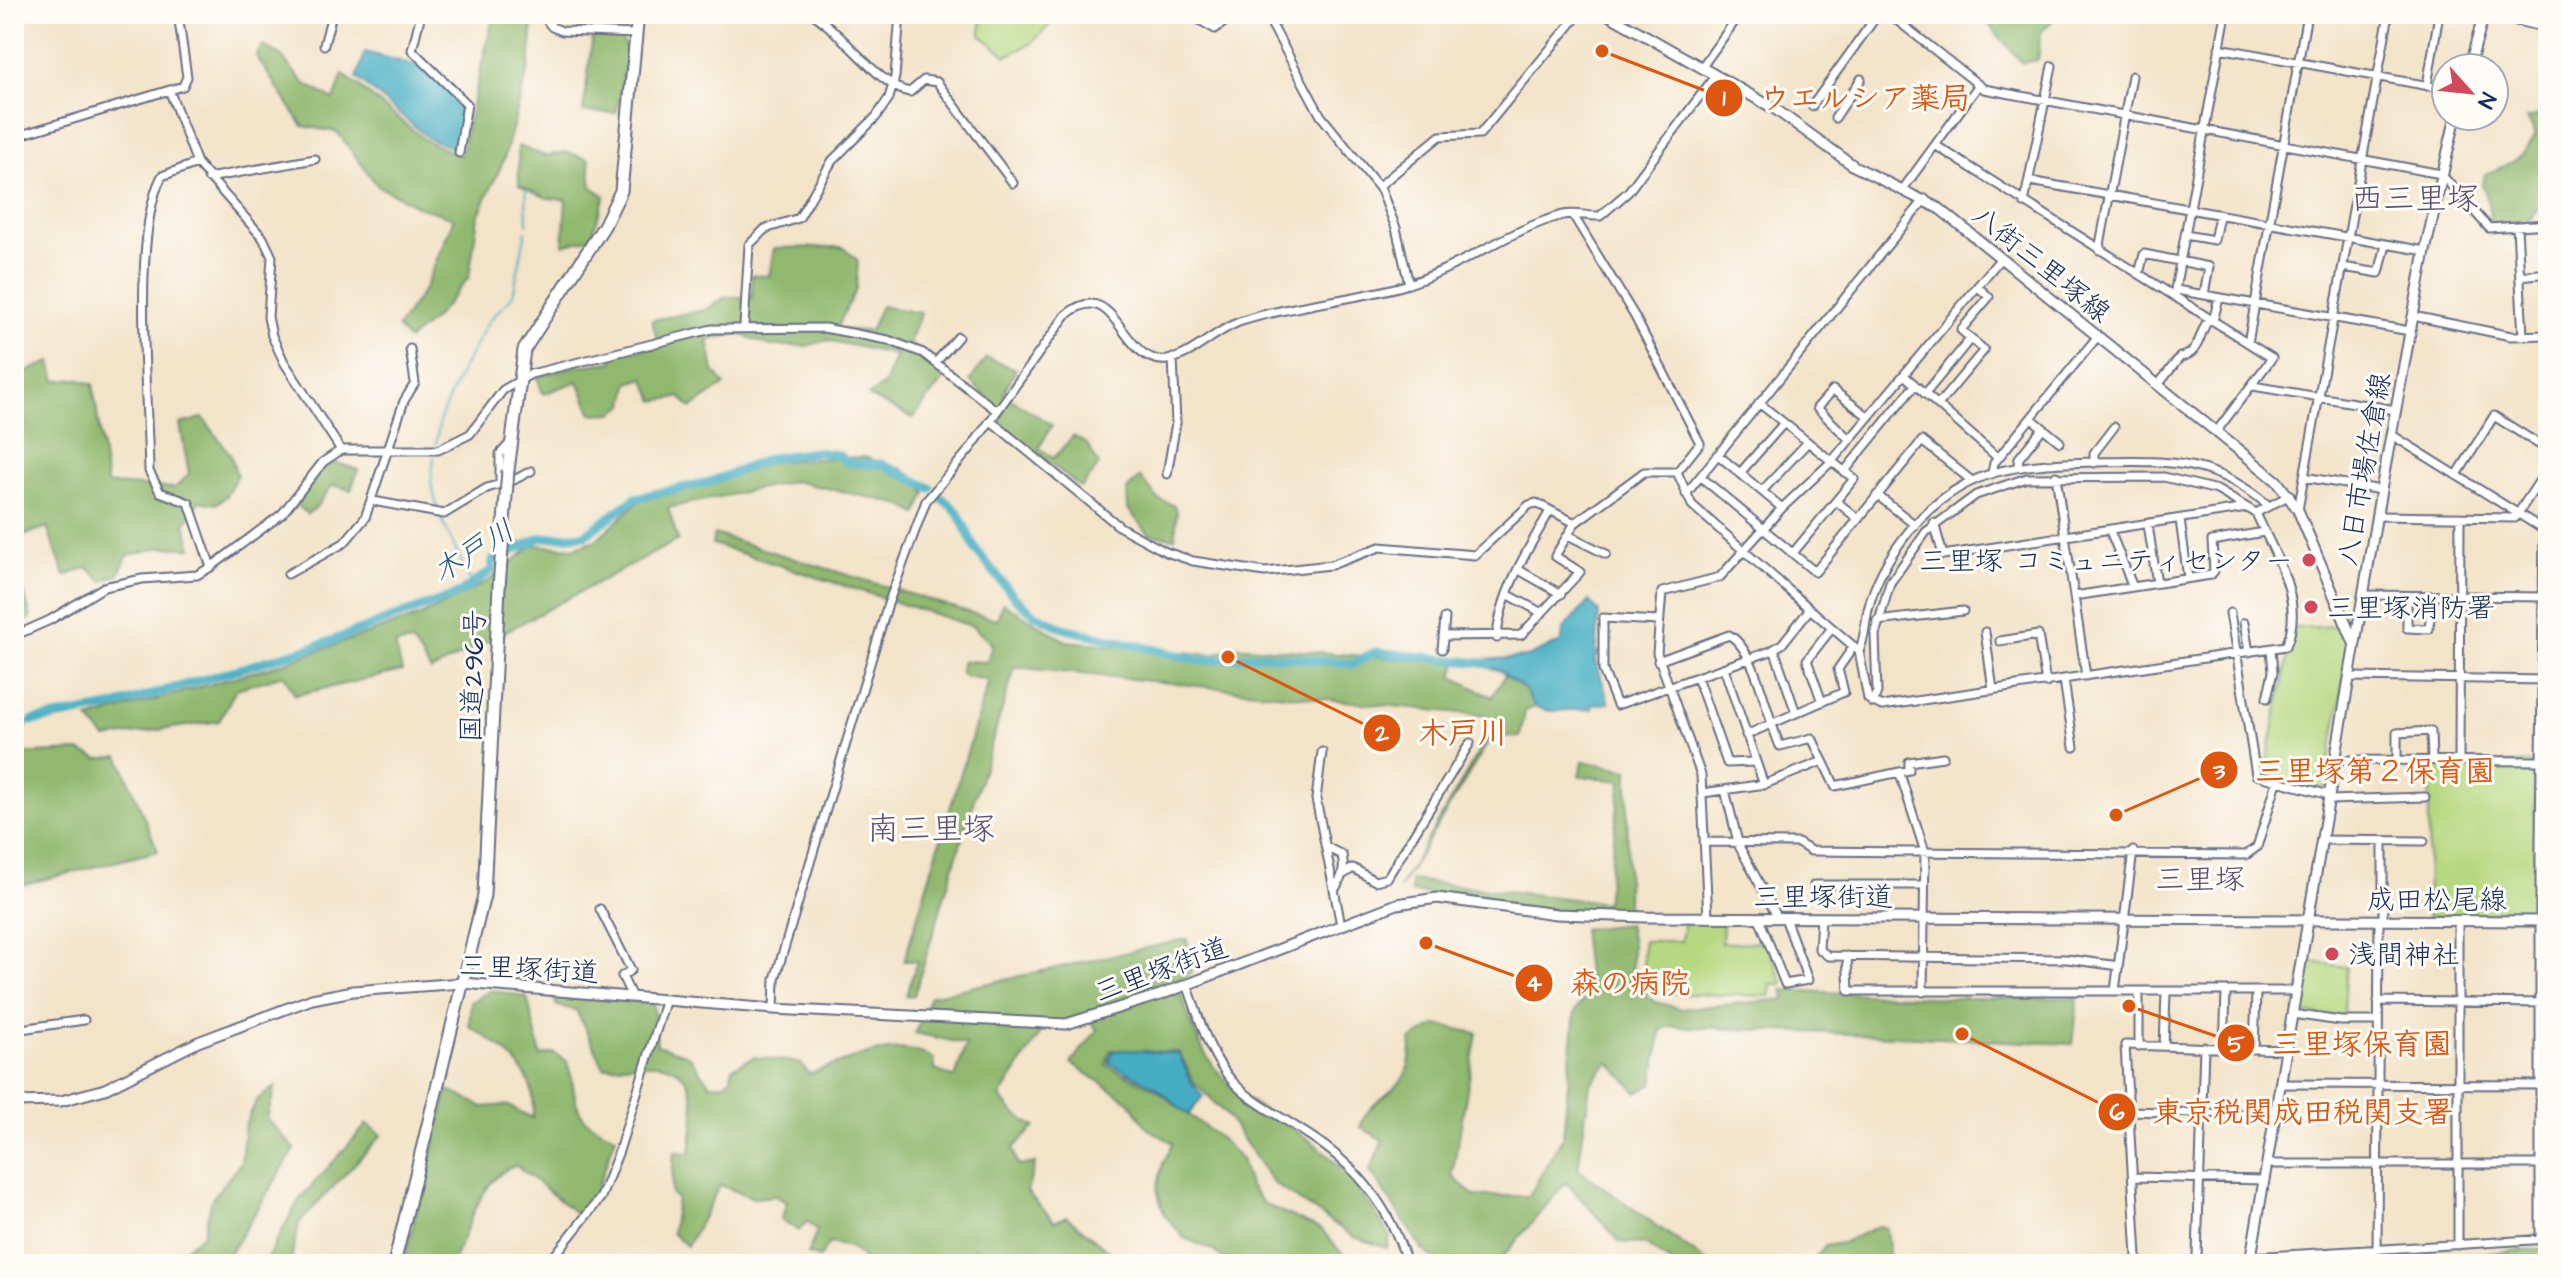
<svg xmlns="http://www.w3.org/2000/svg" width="2562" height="1278" font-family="'Architects Daughter','Klee One',sans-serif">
<rect width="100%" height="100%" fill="#fdfcf7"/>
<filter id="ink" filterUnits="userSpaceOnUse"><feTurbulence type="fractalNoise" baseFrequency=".0125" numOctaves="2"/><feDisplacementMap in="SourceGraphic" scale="16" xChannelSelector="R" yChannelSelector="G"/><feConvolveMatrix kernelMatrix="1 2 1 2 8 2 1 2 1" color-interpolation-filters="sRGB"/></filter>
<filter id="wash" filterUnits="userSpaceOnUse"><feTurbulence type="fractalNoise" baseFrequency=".006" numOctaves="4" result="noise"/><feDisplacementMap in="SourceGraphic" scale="32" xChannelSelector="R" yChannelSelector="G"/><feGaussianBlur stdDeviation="1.8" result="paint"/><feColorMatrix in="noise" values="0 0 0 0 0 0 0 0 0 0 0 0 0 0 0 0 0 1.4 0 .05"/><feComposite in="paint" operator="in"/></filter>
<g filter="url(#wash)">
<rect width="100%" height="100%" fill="#f3e3c8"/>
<path fill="#b6d880" stroke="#68846f" stroke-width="2" d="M987,14H1060L1032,43L1007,56L981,36V23Z
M2341,626L2349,647L2325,789L2264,775L2294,628Z
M2430,763H2535L2534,914L2529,917H2427Z
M1684,920L1723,921L1722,943L1767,942L1783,984H1771L1770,996L1644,993L1643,941H1681Z
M2305,961L2347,967L2343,1018L2295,1012Z"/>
<path fill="#90b86e" stroke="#567466" stroke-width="2" d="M494,14H534L529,67L503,162L478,216L469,277L435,318L408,340L397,328L425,288L454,218L417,206L378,186L337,132L303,126L256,56L263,46L279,54L304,83L334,100L343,74L425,140L460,156Z
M1980,14H2076L2073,18L2058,15L2041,32L2038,60L2022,63Z
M593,34L621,38L628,52L616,113L583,112Z
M2548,112V199L2527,222L2490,223L2489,203L2482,184L2485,174C2510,165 2524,159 2536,134L2527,118Z
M518,146L545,156L565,152L589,159L592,187L605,196L591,238L563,245L566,200L547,198L519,185Z
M843,247L858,261L856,289L836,329L870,331L881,306L921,313L909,342L943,380L913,418L868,396L884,385L896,355L827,340L807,346H771L739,334L708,340L714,371L725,385L691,408L680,397L655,401L644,378L629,383L625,405L613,413L592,414L578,381L543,394L537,377L576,366L612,362L615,352L659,347L652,320L705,310L726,297H752V275L769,276L774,248Z
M14,357L22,373L51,362L56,381L77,379L93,384L107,484L175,488L189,474L180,424L203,418L230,454L237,475L226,496L216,504L199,501L185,524L192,548L162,547L128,555L118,575L102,581L87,567L65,576L47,527L14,539Z
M986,358L1016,369L1003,394L1052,425L1039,448L1054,458L1073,436L1087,444L1099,465L1081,488L1000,424L1003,414L970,381Z
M864,457L902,469L926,493L917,514L899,504L794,481L668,508L678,540L431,671L412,642L395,645L402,671L295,695L284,675L236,689L219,721L106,738L88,719L277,665L423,615L489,581L533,545L573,548L596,540L639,501L698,488L775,461Z
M334,462L358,470L351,490L333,485C323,495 320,507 307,514L296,504L317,475Z
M1140,477L1158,499L1173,505L1177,511L1175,538L1149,534L1128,509L1127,490Z
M714,534L975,614L997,619L1003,603L1066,641L1214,655L1233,646L1457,663L1453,677L1492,697L1505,675L1525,690L1535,707L1525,711L1520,737L1492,736L1399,889L1499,717L1015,667L914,995L906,996L917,961H904L989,680L964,676L960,671L963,661L987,662L992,644L972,626L712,544Z
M14,555L31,618L14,630Z
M78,751L99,759L119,756L158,851L14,887V754Z
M1583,761L1628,770L1627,912L1560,911L1411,892V880L1606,903L1621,781L1579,776Z
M1628,924L1632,944V987L1656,1002L1681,1009L1786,999L1782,990L1948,998H2078L2073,1044L1670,1026L1661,1030L1653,1084L1637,1092L1609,1062L1590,1084L1578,1169L1710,1264H1673L1645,1244L1620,1242L1566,1182L1497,1264H1442L1423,1250L1370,1171L1383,1140L1360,1127C1374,1087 1413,1100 1411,1040L1436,1025L1477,1033L1452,1176L1474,1196H1529L1563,1136L1575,1011L1589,992L1582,929Z
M1187,939L1191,972L1177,985C1188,1010 1196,1043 1212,1064C1247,1111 1293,1121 1331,1158C1355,1181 1373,1209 1390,1236L1387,1248L1354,1237L1273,1183L1228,1117L1194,1082L1179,1052L1111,1050L1106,1065L1154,1088L1222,1140L1241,1159L1249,1186L1264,1204L1322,1230L1351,1264H1231L1213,1250L1184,1238L1164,1214L1157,1189L1163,1163L1173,1143L1148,1129L1130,1102L1071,1063L1097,1030L1090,1020L1047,1023L1000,1097L1014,1113L1035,1127L1013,1148L1018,1166L1035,1163L1027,1192L1055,1222L1066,1216L1125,1264H997L975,1248L959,1264H864L863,1258L850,1247L829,1243L819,1258L808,1254L817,1230L807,1221L799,1231L781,1219L787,1202L775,1196L754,1198L720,1185L687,1246L672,1233L677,1198L671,1194L674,1152L690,1153C694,1126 703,1074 666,1066C648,1061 622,1066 604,1067L576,1010L557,1006L552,995L653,1003L657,1045L688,1055L710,1084H723L731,1078L732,1068L754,1057L800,1063L809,1074C846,1062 896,1035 934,1059L935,1070L955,1078L966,1044L915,1033L930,996Z
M491,990L527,997L541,1056L554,1053L568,1062C579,1106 570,1120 616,1136L592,1202L579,1216L516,1165C480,1176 467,1233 452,1264H403L448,1090L483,1107L507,1105L532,1118C542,1074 501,1045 469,1026L471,1002Z
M275,1087L267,1119L295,1149L223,1264H166L203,1234L212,1199L241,1162L245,1124L257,1100Z
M367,1124L382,1135L299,1223L290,1264H264L299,1200Z
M1879,1226L1887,1228L1890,1264H1810L1825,1246L1842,1243Z
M2548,1248V1264H2356Z"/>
<path fill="#44adc3" stroke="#306e90" stroke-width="2" d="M365,52L426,68L464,106L456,149L428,138L357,78Z
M1589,601L1599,612L1596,661L1609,703L1592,705V709L1549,711L1535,707L1525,690L1499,670L1480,666V660L1527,657L1561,642L1564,629Z
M1128,1050L1179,1054L1192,1083L1203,1097L1188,1115L1155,1086L1109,1063L1113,1051Z"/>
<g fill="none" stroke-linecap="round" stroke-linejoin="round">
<path stroke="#44adc3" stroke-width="2" d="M526,190L527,224
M436,444L440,419L461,371L488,322L513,295L526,231
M434,457L431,482L437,507
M441,518L472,585"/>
<path stroke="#44adc3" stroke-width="9" d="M938,495L957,511L976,550L1015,598L1036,615L1063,628L1202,661L1261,655L1353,664L1375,652L1491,664
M32,721L110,707L320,645L460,593L492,570L493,560L540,538L585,535L636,498L710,482L771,458L816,452L838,455L848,463L882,464L930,488
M14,731L24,725"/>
</g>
</g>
<g filter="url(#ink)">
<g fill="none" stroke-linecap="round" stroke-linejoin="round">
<defs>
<path id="minor" d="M421,14L412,50L467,104L459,153
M542,14L552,27L562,31L637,34
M813,14C842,32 882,89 910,92L924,80L937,82L1013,183
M1189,14L1215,29L1235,14
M1266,14L1321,116L1381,190L1396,228L1409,284
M1889,14L1984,89L2441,174L2489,228L2548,224
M2484,14L2548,28
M324,45L332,14
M2219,48L2446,89
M1701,68L1740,14
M2427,86L2439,14
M170,92L197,163L263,238L272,257L268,317L272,336L284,362L341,450
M1812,106L1878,14
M1835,118L1861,79
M14,137L183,86L187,77L178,14
M1935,145L2272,358L2216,432
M197,163L162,176C131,233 148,401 149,471L160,492L189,503L211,567
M208,178L315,159
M2030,181L2425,251
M1379,186L1440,136L1480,134L1579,14
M1903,189L1978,86
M2024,203L2052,66
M2517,227L2523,336
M2185,235L2214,240L2219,216
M2099,250L2132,76
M2343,267L2379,273L2386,245
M2139,274L2144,254L2209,267L2204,295
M2520,276L2548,273
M2176,290L2410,331
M2174,295L2226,14
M2413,316L2511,336L2548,335
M2213,321L2219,298
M744,326L749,245L765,229L799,218L832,161L876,117L889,98L895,77L900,14
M2248,343L2307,14
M936,362L958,337
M1904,375L1998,458
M2158,385L2180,357C2201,354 2198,333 2209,319
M2253,386L2396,410
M1925,394L1971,338
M1759,403L1854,479L1793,553
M1938,405L1984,350L1961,330L1989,297L1978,287
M2031,418L2060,442
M991,421L1120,527L1166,552L1193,561L1265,572L1331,565L1380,547L1475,555L1529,505L1536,503L1575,523
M2392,435L2546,531
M1850,440L1817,408L1833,390L1869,417
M1718,455L1782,508
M2094,463V453L2114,427
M2018,465L2019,458L2043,428
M1844,472L1915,385
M1740,473L1784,423
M1992,473L1994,463L2098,336
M1167,474L1176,423L1173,358
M2457,475L2494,416L2548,450
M2056,476L2086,676
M1701,477L1815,572L1922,441L1972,481
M2304,477L2381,490
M500,483V454L511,442
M1762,491L1808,442
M1686,494L1925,199
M1877,495L1915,525
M373,501L444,514L487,488L514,480L531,471
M1836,501L1858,519
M2298,510L2389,14
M2377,516L2515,518L2548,468
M2180,520L2188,578
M1934,523L1943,555L2247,508
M2148,525L2157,583
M2110,531L2133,587
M1568,535L1606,554
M1519,570L1561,594
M288,574L344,543L365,518L404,401L415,383L410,349
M1509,595L1542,613
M2363,595L2548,597
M2074,596L2211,575L2214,571L2212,541L2264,532
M2407,598V628L2429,629L2432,598
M1810,609L1859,651L1868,699L1882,706L2286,646C2306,600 2274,554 2256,513
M2230,613L2256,775L2329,795
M1659,621L1603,618V670L1617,705L1771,651L1782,644L1810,609L1692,505L1677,472
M1877,621L1963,611
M2244,623L2249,652
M1985,632L1993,690
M14,636L50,620L104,587L142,579L197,575L211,567L282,514L323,462L341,450H438L470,434L503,390L531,374L712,329L824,328L888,340L923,353L997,411
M1443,636L1521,635L1580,572L1555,556L1575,523L1644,472H1677L1700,443L1634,315L1573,215
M1497,638C1499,595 1529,547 1550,511
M2000,641L2038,635L2046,683
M1442,649L1445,618
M1774,649L1796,713
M1859,651C1865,639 1865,623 1868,610C1875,580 1891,553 1910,530C1965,465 2020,464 2098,462C2166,461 2214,458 2269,506
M1658,661L1729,635C1756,649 1767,718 1780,746L1812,738L1835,786L1909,770V762L1943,757
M1724,668L1764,785
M1697,677L1727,763L1755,762
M2350,677L2548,680
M2064,680L2074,747
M2267,698L2273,672L2271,649
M1822,702L1807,660L1832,628
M1873,703L1877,692L1875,635L1890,583L1926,532L1976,495L2027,478L2164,477L2217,490L2256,513L2290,495
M1746,735L1844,692L1838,669L1854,646
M1322,752L1316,799L1341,925
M2336,760L2548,761
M2397,760V733L2431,731L2432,760
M2459,760L2460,517
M1900,774L1925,852L1923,992
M1725,790L1739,846L1778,918
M1703,793L1765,784L1823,761
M2329,800L2425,797
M2321,840L2424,841
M2383,841V920
M1706,842L1798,843L1811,851L2246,855L2257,847L2277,782
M1326,847L1342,855C1345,869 1343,876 1335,889
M1344,874L1353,868L1375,881L1387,878L1470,743
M1814,885H1924
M600,909L631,970L622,976L632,997
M1708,918L1701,775L1657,653L1662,592L1720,577L1782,508L1832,461L2001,258
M1759,918L1785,984L1808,980L1785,918
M1821,918L1819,949L1828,956L2067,959L2119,966
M1847,956L1849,991H2296
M1187,984C1199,1018 1209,1056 1234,1083C1254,1104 1281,1116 1304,1132C1354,1163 1391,1207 1407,1264
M2115,991L2133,851
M2139,992V1046
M2378,1001L2548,1003
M774,1009L775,979L888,604L926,501L970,449L1066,315C1117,273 1120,365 1167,360C1193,356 1216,329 1242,321C1294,304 1350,301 1402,286C1458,270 1507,230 1563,215C1575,212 1588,217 1600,216L1628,192L1715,76
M2292,1014L2341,1021H2377
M14,1030L84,1020
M2164,1046L2166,993
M2224,1048L2226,993
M2254,1049L2256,993
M2280,1084L2548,1085
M2129,1111L2274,1115
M2267,1164H2548
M2134,1177L2264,1180
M2540,1240V842L2544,530
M2458,1245V920
M2377,1249L2379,920
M2197,1255L2204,1047
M2137,1257L2125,1045L2286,1050
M548,1264L601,1197L619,1151L666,999
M2249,1264L2251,1257L2548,1239"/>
<path id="major" d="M1607,14L1775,109L1854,166L1940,209L2277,481L2298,510L2354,643
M2469,68L2484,14
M14,1102L61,1101L105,1089L198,1042L312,999L353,991L463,983L774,1009L1066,1024L1160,995L1397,904L1437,898L1556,914L1646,917L2548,921
M2251,1257L2381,490L2425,251L2456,116"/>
<path id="highway" d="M508,470L524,350L604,226L621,191L638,14
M394,1264L484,895L499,587"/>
</defs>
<use href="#minor" stroke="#676e83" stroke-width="11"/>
<use href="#major" stroke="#676e83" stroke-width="13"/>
<use href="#highway" stroke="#676e83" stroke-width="15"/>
<use href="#minor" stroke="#fff" stroke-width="7"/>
<use href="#major" stroke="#fff" stroke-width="9"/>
<use href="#highway" stroke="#fff" stroke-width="11"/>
<defs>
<path id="highway-bridge" d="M499,587L508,470"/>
</defs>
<use href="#highway-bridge" stroke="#676e83" stroke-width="15" stroke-linecap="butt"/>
<use href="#highway-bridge" stroke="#fff" stroke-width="11"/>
</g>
</g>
<g fill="#d1495b" stroke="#fdfcf7" stroke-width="3">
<circle cx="2309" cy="560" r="8"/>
<circle cx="2311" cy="607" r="8"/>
<circle cx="2332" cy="954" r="8"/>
</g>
<g text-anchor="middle" stroke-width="6" stroke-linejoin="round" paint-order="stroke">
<g font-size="28" fill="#1b2f5e" stroke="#fdfcf7">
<text transform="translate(2042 263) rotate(39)" y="10">八街三里塚線</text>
<text transform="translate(2363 469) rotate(-80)" y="10">八日市場佐倉線</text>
<text transform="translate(472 676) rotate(-88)" y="10">国道296号</text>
<text x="1823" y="906">三里塚街道</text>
<text x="2437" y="909">成田松尾線</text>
<text transform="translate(529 968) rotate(3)" y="10">三里塚街道</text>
<text transform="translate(1161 969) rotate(-20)" y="10">三里塚街道</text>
</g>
<g font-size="28" fill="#1b2f5e" stroke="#fdfcf7" text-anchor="start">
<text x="2293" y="570" text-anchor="end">三里塚 コミュニティセンター</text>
<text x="2327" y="617">三里塚消防署</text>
<text x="2348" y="964">浅間神社</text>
</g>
<g font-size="30" font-style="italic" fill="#295b81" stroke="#fdfcf7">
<text transform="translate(473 551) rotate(-32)" y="10">木戸川</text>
</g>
<g font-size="30" fill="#5b5371" stroke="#fdfcf7">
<text x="2200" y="889">三里塚</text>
</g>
<g font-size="32" fill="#5b5371" stroke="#fdfcf7">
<text x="2415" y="209">西三里塚</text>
<text x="931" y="839">南三里塚</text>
</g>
</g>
<path fill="none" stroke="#de5710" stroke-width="3" d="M1602 51L1724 98M1228 657L1382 733M2116 815L2219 770M1426 943L1534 983M2129 1006L2236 1043M1962 1034L2117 1112"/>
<g fill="#de5710" stroke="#fdfcf7" stroke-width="3">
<circle cx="1602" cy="51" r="8"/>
<circle cx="1228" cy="657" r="8"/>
<circle cx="2116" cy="815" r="8"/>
<circle cx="1426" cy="943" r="8"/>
<circle cx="2129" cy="1006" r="8"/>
<circle cx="1962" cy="1034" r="8"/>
<circle cx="1724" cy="98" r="20"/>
<circle cx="1382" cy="733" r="20"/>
<circle cx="2219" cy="770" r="20"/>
<circle cx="1534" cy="983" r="20"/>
<circle cx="2236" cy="1043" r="20"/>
<circle cx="2117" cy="1112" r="20"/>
</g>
<g font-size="24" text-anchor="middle" font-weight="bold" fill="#fff">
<text x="1724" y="106">1</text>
<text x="1382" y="741">2</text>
<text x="2219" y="779">3</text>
<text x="1534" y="991">4</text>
<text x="2236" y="1052">5</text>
<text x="2117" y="1120">6</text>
</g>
<g font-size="30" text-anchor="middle" font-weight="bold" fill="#de5710" stroke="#fdfcf7" stroke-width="6" stroke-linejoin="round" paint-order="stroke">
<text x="1865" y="108">ウエルシア薬局</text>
<text x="1463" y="743">木戸川</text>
<text x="2375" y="781">三里塚第２保育園</text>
<text x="1630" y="993">森の病院</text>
<text x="2362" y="1054">三里塚保育園</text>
<text x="2303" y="1122">東京税関成田税関支署</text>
</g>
<rect width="2562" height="1278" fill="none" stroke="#fdfcf7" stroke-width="48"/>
<g transform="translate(2470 92) rotate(117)"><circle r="38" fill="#fdfcf7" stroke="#a3aaba" stroke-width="2"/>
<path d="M0-6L14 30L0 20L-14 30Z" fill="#d1495b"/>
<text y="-12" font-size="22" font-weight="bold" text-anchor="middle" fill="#1b2f5e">N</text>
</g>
</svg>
